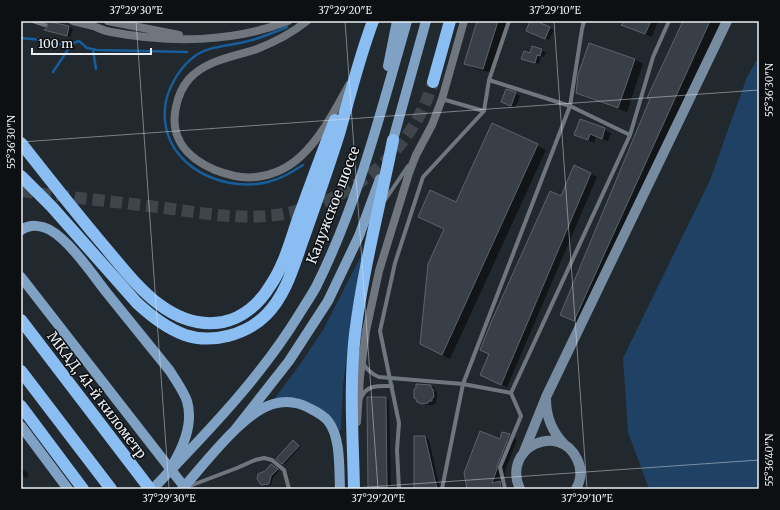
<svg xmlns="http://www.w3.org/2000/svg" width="780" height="510" font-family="Merriweather,serif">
<rect width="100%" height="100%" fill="#21282e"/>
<path fill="#1e4164" d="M759,56V489H649L628,432L623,358L710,180L747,77Z
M365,248L353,307L348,345L343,386L341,430H339L331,418L274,399L301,363L323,330Z"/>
<path fill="#0007" fill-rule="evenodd" d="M478,21H507L492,73L474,68L466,63Z
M531,21L554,30L549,40L531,33Z
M627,21H658L652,37L623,25Z
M684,21H721L582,325L569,319Z
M69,27L73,29L70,37L45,30Z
M590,44L635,59L643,64L627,112L585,97L577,92Z
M533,47L546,52L544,57L541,56L539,64L526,60L531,54Z
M507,90L520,96L515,108L502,102Z
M580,120L611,133L608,141L596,137L594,143L575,134Z
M492,125L546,150L450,359L421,344L445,229L419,217L457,203Z
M574,167L597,177L507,387L481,375Z
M431,386L435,388V391L437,392V399L436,400V403L432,405H426L417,402Z
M385,398L389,400L391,489H369Z
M509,435L517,440L505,471V474L502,484L508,487V489H468L500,440ZM505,442H508L496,471L494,470Z
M425,437L429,440L440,489H415Z
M295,442L300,447L285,464L277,459Z
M274,466L279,471L273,478L271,485L265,486L262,484Z
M22,469L28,473V477L26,478L21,475Z"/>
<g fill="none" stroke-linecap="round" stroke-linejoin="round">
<path stroke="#175d99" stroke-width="2.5" d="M287,27C273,33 259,39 244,42C229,46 208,46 195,56C181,66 170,84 166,101C155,160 217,194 268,182C281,179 292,172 303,165
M21,38C28,39 34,39 41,40C56,43 64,48 79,41L87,48L97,50L187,52
M93,50L96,69
M53,72L71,45"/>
</g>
<path fill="#383f46" stroke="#5c636b" d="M46,21L69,26L67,36L44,30L48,26Z
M477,21H498L483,69L464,64Z
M530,21H536L550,27L545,39L526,31Z
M626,21H651L645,34L621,25Z
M683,21H710L574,321L560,315L650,99L647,98Z
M589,43L635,59L618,108L576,93L578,75Z
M532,46L542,49L540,56L537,55L535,63L521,59L524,51L530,53Z
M506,89L516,92L511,106L501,102Z
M580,119L605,128L602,139L590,134L588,140L574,135Z
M492,123L538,144L442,355L420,344L428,264L444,229L418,217L430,190L456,202Z
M574,165L591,173L501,385L480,375L489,354L480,350L492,320L550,191L561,196Z
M416,384L431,385V388L433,389L434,397L432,398V401H429L428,403L422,404L417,402L416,399L414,398V389L416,388Z
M367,397H386L387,489H368Z
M480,431L500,439L502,432L510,434L497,466V469L492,483L500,481L501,489H467L464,473Z
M414,436H425L437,489H414Z
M293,440L299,446L282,464L276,459Z
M271,464L278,469L271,476L269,484L261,485L257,479L258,474L265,471Z"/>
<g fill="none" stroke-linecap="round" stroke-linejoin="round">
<path stroke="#3f464b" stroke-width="12" stroke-dasharray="12 6" stroke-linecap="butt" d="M21,191C69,197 117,202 165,208C202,213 239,220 276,215C349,205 412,153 433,82"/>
<path stroke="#6f767e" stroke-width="4" d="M33,21L45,25
M489,80L570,106L630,135
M442,99L484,111
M385,200L408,166
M362,362C367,369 371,374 379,377L463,384L511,393
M361,398C367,384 379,386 392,386
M187,487L237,468L255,460L264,458L272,460L284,470L289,489
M399,489L397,450L399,423L380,331L395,263L423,177L484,111L489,80L509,21
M442,489L463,384L570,106L582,29L584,21
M505,489L500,467L521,416L511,393L630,135L653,57L669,21"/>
<path stroke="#6f767e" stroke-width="8" d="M73,21C79,23 87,24 93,26C99,28 104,31 111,32C169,43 233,43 288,21
M108,21L179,35
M307,21C292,33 275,42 257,49C233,57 206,60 189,79C182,87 178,97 176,107C169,138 187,158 215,170C228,175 241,179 256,177C272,175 288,168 300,157C321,138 335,110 349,85
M357,422L360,377L366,331L379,271L409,173L416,155L432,125L442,99L464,21"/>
<path stroke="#778ba1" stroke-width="10" d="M546,399C546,417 552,432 565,445
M523,454L546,397L727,21
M520,489C501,448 559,421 577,459C582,469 581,480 576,489"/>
<path stroke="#7fa1c4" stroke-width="10" d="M388,66L397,21
M391,147L426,21
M21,230C30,224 41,225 50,230C70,241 93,275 107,293C128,319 149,345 170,371C176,381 183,390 187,401C194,425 182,450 169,471C165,477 158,483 153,489
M21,277L186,489
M21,426L68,489
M234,431L289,361L328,301L359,236L380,179
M169,472C217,422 264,372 300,313C305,305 311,296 316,287C358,203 381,111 407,21
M182,489C204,465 242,413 273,404C286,400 299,402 311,409C317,412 324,416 328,421C341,437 339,469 340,489"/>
<path stroke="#8abdf2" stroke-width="12" d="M433,82L450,21
M21,143C47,176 72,208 99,240C131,277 167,332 223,322C243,318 260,303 270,286C284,266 290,242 298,219C310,186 322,153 335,120
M21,176L52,207L137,303C151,316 166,328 185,335C212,344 246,335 266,315C287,294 294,264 304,237C316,203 328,169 339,134C350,96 359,58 373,21
M21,320L150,489
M21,371L111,489
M21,406L83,489
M354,489C353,438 349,385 355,334C363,269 380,205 393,140"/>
</g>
<path fill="none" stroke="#eaeef2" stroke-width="1" stroke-opacity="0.45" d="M136,21L169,489M345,21L378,489M554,21L587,489M21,142L759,90M340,489L759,460"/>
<g text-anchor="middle" stroke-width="3" stroke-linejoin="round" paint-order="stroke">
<g font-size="14" fill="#eaeef2" stroke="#0d1013">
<text transform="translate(333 205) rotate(-69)" y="5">Калужское шоссе</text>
<text transform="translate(97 395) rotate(53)" y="5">МКАД, 41-й километр</text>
</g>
</g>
<rect width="780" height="510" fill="none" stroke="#0d1013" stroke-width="44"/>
<path d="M32 48v6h119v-6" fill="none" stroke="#eaeef2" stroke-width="2"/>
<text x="38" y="48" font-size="12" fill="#eaeef2" stroke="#0d1013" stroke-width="3" paint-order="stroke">100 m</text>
<rect x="22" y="22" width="736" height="466" fill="none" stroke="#eaeef2" stroke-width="1.5"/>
<g font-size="10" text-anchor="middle" fill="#eaeef2">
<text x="136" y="14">37°29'30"E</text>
<text x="345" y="14">37°29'20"E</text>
<text x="555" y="14">37°29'10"E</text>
<text transform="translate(769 90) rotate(-90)" y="4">55°36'30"N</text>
<text transform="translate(11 142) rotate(-90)" y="4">55°36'30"N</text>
<text transform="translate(769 460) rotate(-90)" y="4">55°36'40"N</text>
<text x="169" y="502">37°29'30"E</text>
<text x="378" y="502">37°29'20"E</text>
<text x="587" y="502">37°29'10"E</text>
</g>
</svg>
